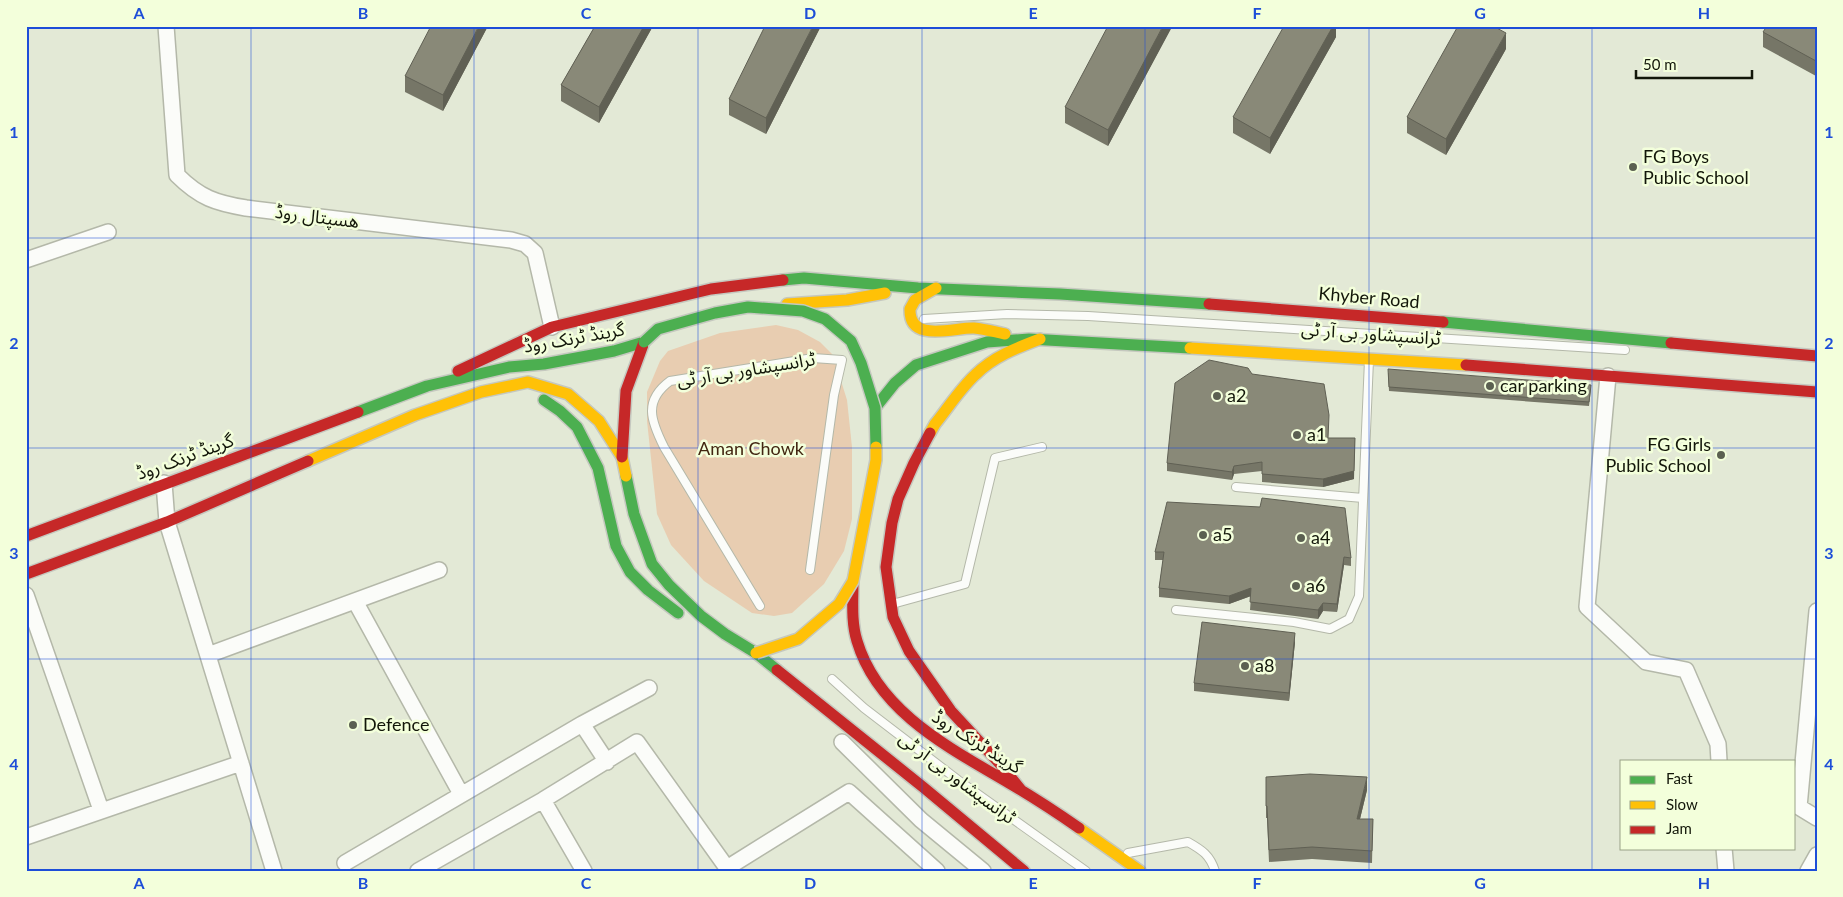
<svg xmlns="http://www.w3.org/2000/svg" width="1843" height="897" font-family="Lato,'Noto Sans Arabic',sans-serif">
<rect width="100%" height="100%" fill="#e3e9d6"/>
<path fill="#e8cdb1" d="M776,325L798,330L820,342L832,354L837,368L847,400L852,447V519L844,551L824,584L792,613L774,616L752,613L704,581L671,545L657,514L647,421V392L660,361L668,351L720,333Z"/>
<g fill="none" stroke-linecap="round" stroke-linejoin="round">
<defs>
<path id="lane" d="M924,319L1007,314L1088,316L1625,350
M1236,487L1363,498
M896,603L965,584L995,458L1042,447
M760,606L664,447C651,421 643,401 670,381L813,358L842,360L834,395L810,570
M1176,610L1294,622L1330,629L1349,619L1359,596L1369,360
M832,679L864,708L958,780L1086,871
M1128,853L1188,842C1202,850 1210,855 1215,871"/>
<path id="street" d="M166,26L177,175C200,198 216,203 246,208L511,240L525,244L535,253L552,327
M26,260L108,232
M1608,376L1587,607L1646,662L1686,670L1718,744L1719,761
M164,483L167,522L274,871
M26,595L101,810
M355,601L461,794
M1817,611L1799,807L1817,818
M208,655L439,570
M582,724L607,762
M842,742L921,820L983,871
M543,800L584,871
M26,837L241,763
M1724,848L1726,871
M345,863L582,724L649,688
M418,871L543,800L637,742L727,868L849,792L937,871
M1808,871L1817,855"/>
<path id="fast" d="M783,280L804,278L918,288L1060,294L1209,304
M1443,322L1671,343
M544,400L560,411L577,427L598,468L616,546L630,572L648,590L678,613
M875,408L895,383L916,365L987,342L1029,339L1190,348
M358,412L427,386L509,367L544,364L614,351L644,342
M626,476L634,514L652,564L669,585L701,616L725,634L756,653L777,670"/>
<path id="slow" d="M936,288L915,300L910,309C909,344 955,327 974,328C985,329 995,332 1005,334
M787,304L847,300L885,293
M1190,348L1466,365
M930,433L935,424C948,408 960,389 975,375C993,357 1016,348 1040,339
M308,461L415,415L481,392L528,382L568,394L599,421L622,457L626,476
M1079,828L1140,871"/>
<path id="jam" d="M1209,304L1443,322
M1671,343L1817,356
M1466,365L1817,392
M458,371L552,327L711,289L783,280
M930,433L914,463L898,499L892,523L886,567L893,617L909,651L951,711L1001,765L1021,790
M622,457L626,391L644,342
M26,536L358,412
M26,574L167,522L308,461
M853,581C853,601 851,622 857,641C878,712 950,748 1009,783C1033,797 1056,812 1079,828
M777,670L923,787L1024,871"/>
</defs>
<use href="#lane" stroke="#b4b8a9" stroke-width="10"/>
<use href="#street" stroke="#b4b8a9" stroke-width="18"/>
<use href="#fast" stroke="#c5c8bf" stroke-width="14"/>
<use href="#slow" stroke="#c5c8bf" stroke-width="14"/>
<use href="#jam" stroke="#c5c8bf" stroke-width="14"/>
<use href="#lane" stroke="#fbfcf9" stroke-width="8"/>
<use href="#street" stroke="#fbfcf9" stroke-width="15"/>
<use href="#fast" stroke="#4caf50" stroke-width="11"/>
<use href="#slow" stroke="#ffc107" stroke-width="11"/>
<use href="#jam" stroke="#c62828" stroke-width="11"/>
<defs>
<path id="fast-bridge" d="M644,342L658,329L715,313L748,307L803,311L825,319L851,341L861,363L875,408L876,447"/>
<path id="slow-bridge" d="M756,653L798,639L839,604L853,581L876,460V447"/>
</defs>
<use href="#fast-bridge" stroke="#c5c8bf" stroke-width="14" stroke-linecap="butt"/>
<use href="#slow-bridge" stroke="#c5c8bf" stroke-width="14" stroke-linecap="butt"/>
<use href="#fast-bridge" stroke="#4caf50" stroke-width="11"/>
<use href="#slow-bridge" stroke="#ffc107" stroke-width="11"/>
</g>
<path fill="#767667" d="M488,26L443,111L405,92V76Z
M595,26H653L599,123L561,101V85Z
M821,26L766,134L729,115V99Z
M1172,26L1108,146L1065,123V107Z
M1336,26V37L1270,154L1233,133V117Z
M1817,26L1816,76L1763,47V32Z
M1506,49L1446,155L1407,133V117Z
M1388,373L1591,389L1589,406L1389,391Z
M1252,374L1328,438L1354,479L1323,487L1262,482V471L1234,474L1232,480L1167,471V463Z
M1260,507L1351,558V566L1344,565L1337,612L1323,611L1318,619L1250,610L1251,596L1229,604L1159,597V588L1163,560H1155V552Z
M1295,642L1289,701L1194,691V683Z
M1266,777L1367,790L1360,819H1373L1372,863L1312,859L1269,862L1267,818H1266Z"/>
<path fill="#606054" d="M479,26H488L443,111V95Z
M644,26H653L599,123V107Z
M813,26H821L766,134V118Z
M1163,26L1172,27L1108,146V130Z
M1333,26H1336V37L1270,154V138Z
M1506,33V49L1446,155V139Z
M1817,60V75L1816,76V61Z
M1355,438L1354,479L1323,487V479Z
M1234,466V474L1232,480V472Z
M1344,557V565L1337,612V604Z
M1251,588V596L1229,604V596Z
M1323,603V611L1318,619V610Z
M1295,633V642L1289,701V693Z
M1367,777V790L1357,831V819Z"/>
<path fill="#898978" stroke="#606054" d="M431,26H479L443,95L405,76Z
M595,26H644L599,107L561,85Z
M765,26H813L766,118L729,99Z
M1108,26H1163L1108,130L1065,107Z
M1284,26H1333L1270,138L1233,117Z
M1458,26H1493L1506,33L1446,139L1407,117Z
M1767,26H1817V60L1816,61L1763,32Z
M1209,360L1248,368L1252,374L1324,384L1329,415L1328,438H1355L1354,471L1323,479L1262,474V462L1234,466L1232,472L1167,463L1175,383Z
M1388,369L1591,385L1589,402L1389,387Z
M1262,498L1345,508L1351,558L1344,557L1337,604L1323,603L1318,610L1250,602L1251,588L1229,596L1159,588L1164,552H1155L1167,502L1260,507Z
M1202,622L1295,633L1289,693L1194,683Z
M1310,774L1367,777L1357,819H1373L1372,851L1312,847L1269,850L1267,806H1266V777Z"/>
<path fill="none" stroke="#1d4ed8" stroke-width="1" stroke-opacity="0.55" d="M251,26V871M474,26V871M698,26V871M922,26V871M1145,26V871M1369,26V871M1592,26V871M26,238H1817M26,448H1817M26,659H1817"/>
<g fill="#5b6051" stroke="#f3ffdb" stroke-width="2">
<circle cx="1633" cy="167" r="5"/>
<circle cx="1490" cy="386" r="5"/>
<circle cx="1217" cy="396" r="5"/>
<circle cx="1297" cy="435" r="5"/>
<circle cx="1721" cy="455" r="5"/>
<circle cx="1203" cy="535" r="5"/>
<circle cx="1301" cy="538" r="5"/>
<circle cx="1296" cy="586" r="5"/>
<circle cx="1245" cy="666" r="5"/>
<circle cx="353" cy="725" r="5"/>
</g>
<g text-anchor="middle" stroke-width="5" stroke-linejoin="round" paint-order="stroke">
<g font-size="18" fill="#121609" stroke="#f3ffdb" text-anchor="start">
<text x="1643" y="163">FG Boys<tspan x="1643" dy="21">Public School</tspan></text>
<text x="1500" y="392">car parking</text>
<text x="1227" y="402">a2</text>
<text x="1307" y="441">a1</text>
<text x="1711" y="451" text-anchor="end">FG Girls<tspan x="1711" dy="21">Public School</tspan></text>
<text x="1213" y="541">a5</text>
<text x="1311" y="544">a4</text>
<text x="1306" y="592">a6</text>
<text x="1255" y="672">a8</text>
<text x="363" y="731">Defence</text>
</g>
<g font-size="18" fill="#121609" stroke="#f3ffdb">
<text transform="translate(317 217) rotate(7)" y="6">ھسپتال روڈ</text>
<text transform="translate(1369 298) rotate(5)" y="6">Khyber Road</text>
<text transform="translate(1371 334) rotate(4)" y="6">ٹرانسپشاور بی آر ٹی</text>
<text transform="translate(574 338) rotate(-10)" y="6">گرینڈ ٹرنک روڈ</text>
<text transform="translate(746 370) rotate(-9)" y="6">ٹرانسپشاور بی آر ٹی</text>
<text transform="translate(185 457) rotate(-20)" y="6">گرینڈ ٹرنک روڈ</text>
<text transform="translate(977 742) rotate(32)" y="6">گرینڈ ٹرنک روڈ</text>
<text transform="translate(957 778) rotate(37)" y="6">ٹرانسپشاور بی آر ٹی</text>
</g>
<g font-size="18" fill="#422611" stroke="#f3ffdb">
<text x="751" y="455">Aman Chowk</text>
</g>
</g>
<rect width="1843" height="897" fill="none" stroke="#f3ffdb" stroke-width="55"/>
<rect x="1620" y="760" width="175" height="90" fill="#f3ffdb" stroke="#99a287"/>
<rect x="1630" y="776" width="25" height="8" fill="#4caf50" stroke="#99a287"/>
<text x="1666" y="784" font-size="15" fill="#121609">Fast</text>
<rect x="1630" y="801" width="25" height="8" fill="#ffc107" stroke="#99a287"/>
<text x="1666" y="810" font-size="15" fill="#121609">Slow</text>
<rect x="1630" y="826" width="25" height="8" fill="#c62828" stroke="#99a287"/>
<text x="1666" y="834" font-size="15" fill="#121609">Jam</text>
<path d="M1636 70v8h116v-8" fill="none" stroke="#121609" stroke-width="2.5"/>
<text x="1643" y="70" font-size="15" fill="#121609" stroke="#f3ffdb" stroke-width="4" paint-order="stroke">50 m</text>
<rect x="28" y="28" width="1788" height="842" fill="none" stroke="#1d4ed8" stroke-width="2"/>
<g font-size="16" text-anchor="middle" font-weight="bold" fill="#1d4ed8">
<text x="139" y="19">A</text>
<text x="363" y="19">B</text>
<text x="586" y="19">C</text>
<text x="810" y="19">D</text>
<text x="1033" y="19">E</text>
<text x="1257" y="19">F</text>
<text x="1480" y="19">G</text>
<text x="1704" y="19">H</text>
<text x="14" y="138">1</text>
<text x="1829" y="138">1</text>
<text x="14" y="349">2</text>
<text x="1829" y="349">2</text>
<text x="14" y="559">3</text>
<text x="1829" y="559">3</text>
<text x="14" y="770">4</text>
<text x="1829" y="770">4</text>
<text x="139" y="889">A</text>
<text x="363" y="889">B</text>
<text x="586" y="889">C</text>
<text x="810" y="889">D</text>
<text x="1033" y="889">E</text>
<text x="1257" y="889">F</text>
<text x="1480" y="889">G</text>
<text x="1704" y="889">H</text>
</g>
</svg>
